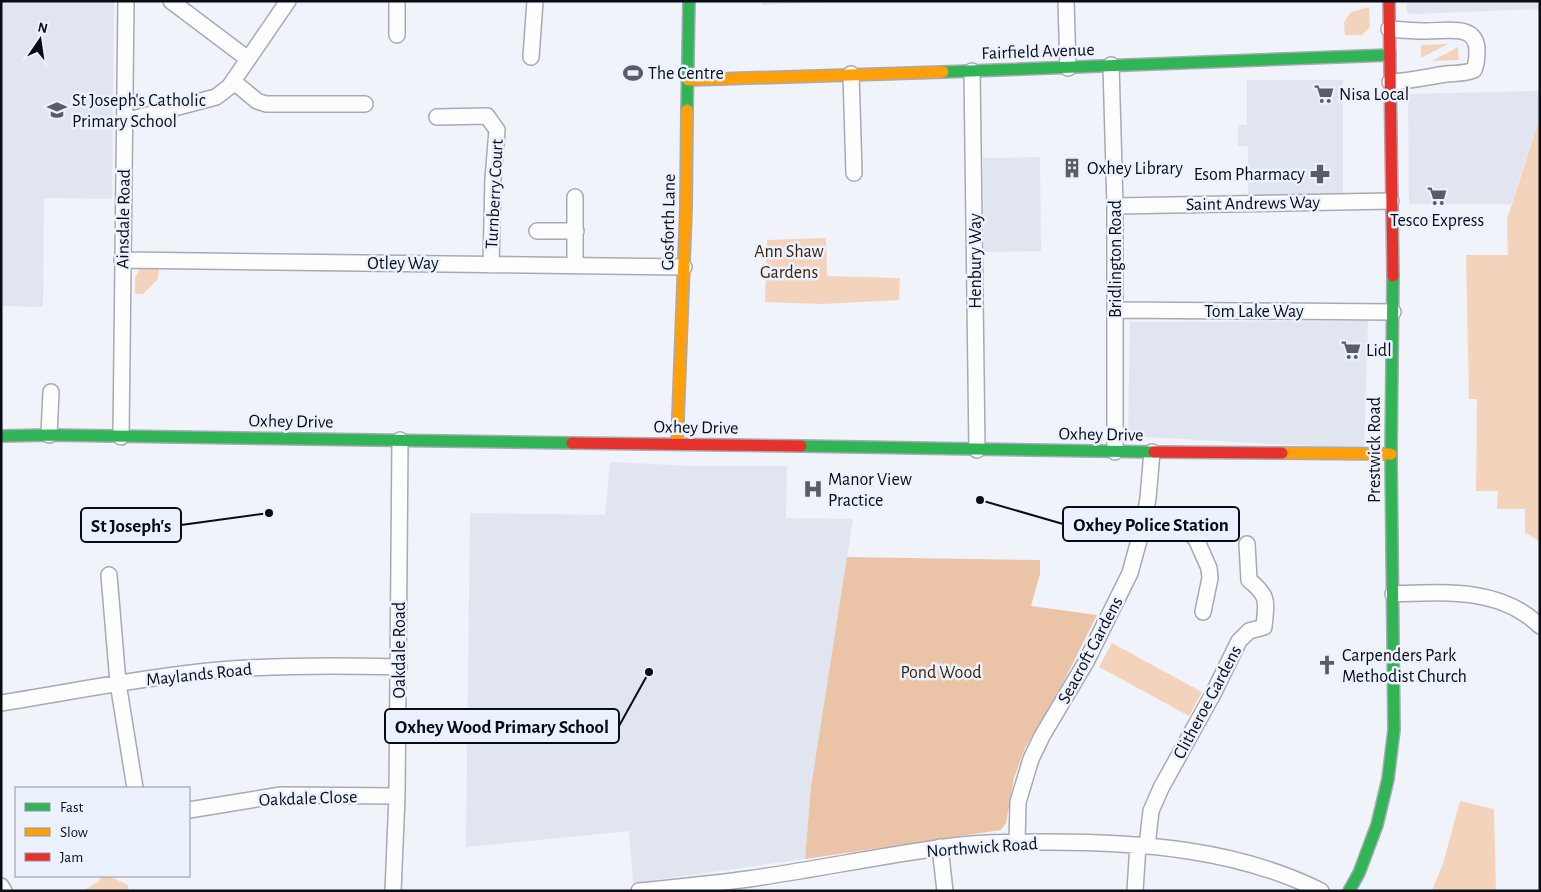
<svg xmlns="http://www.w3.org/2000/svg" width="1541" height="892" font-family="'Alegreya Sans',sans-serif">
<rect width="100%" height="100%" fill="#f0f3fa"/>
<path fill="#e0e5f0" d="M1,1H114L112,199L44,198L43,307L1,306Z
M762,1H852L762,5Z
M1407,1H1540V9L1412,14L1407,12Z
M1247,80H1343V195L1248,196V146H1238V125H1247Z
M1540,91V117L1511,204H1409L1408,94Z
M1040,157L1041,251L984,252L983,158Z
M1368,321L1364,449L1128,436L1130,322Z
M610,462L695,466H787L786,518L853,519L811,787L805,859L633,883L629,831L466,847L470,513L605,515Z"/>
<path fill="#f4d3bc" d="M1369,7L1370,27L1362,35H1345L1344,22L1351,12Z
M1448,44L1421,58V45Z
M1458,47L1459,60L1432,61Z
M1540,117V541L1525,533V509H1497L1498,491H1476L1477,399H1469L1466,255H1508L1507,219Z
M826,238L827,276L900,278L899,300L823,304L765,302L767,240Z
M140,269H159L158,279L143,294H135V278Z
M1112,643L1202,692L1189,716L1099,667Z
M1460,801L1494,809L1496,891L1432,890L1443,864Z
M102,876H109L128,885L129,891H82L98,882Z"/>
<path fill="#ebc4a8" d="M847,557L1040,560V574L1031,606L1097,615L1060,689L1025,748L1014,778L1006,823L1001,830L805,859L811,787Z"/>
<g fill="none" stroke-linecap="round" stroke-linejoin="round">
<defs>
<path id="street" d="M171,1L248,59
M1066,1L1068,68
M1389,29C1401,30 1413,31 1424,31C1444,32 1477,22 1477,51C1477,58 1477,63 1474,70C1465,74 1456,73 1446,74C1427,77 1409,81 1390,82
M397,35V1
M531,57L535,1
M1111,65L1115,206V452
M972,71L977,450
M851,74L854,173
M233,81L257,101L266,104H365
M437,117L487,116L497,130L493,179L491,265
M125,121L216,97L229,87L288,1
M1115,206L1391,201
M537,231H576
M122,260L684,267
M575,266V197
M1115,310L1393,312
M49,435L51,392
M121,437L126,1
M1144,522L1186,530L1196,539L1209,568L1210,578L1203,612
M109,575L118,683L135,788
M1393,594C1444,592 1500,587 1540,626
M1,703C70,692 139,678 208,671C272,665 335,665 399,667
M189,810L281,795L397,796
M1017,842L1018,802L1031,759L1042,736L1086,662L1130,573L1144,522L1148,498L1152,452
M1147,846L1151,811L1161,788L1213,694L1239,641L1249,631L1264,627C1266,602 1270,597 1249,580L1247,544
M940,847L945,891
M1,886L4,891
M393,891L397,796L400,440
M639,891C675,887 712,884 748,879C811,870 875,857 938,848C974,842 1012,842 1048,842C1140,842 1237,849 1321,891
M1135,891L1138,845"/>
<path id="fast" d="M943,72L1390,55
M687,110L689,1
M1,436L49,435L572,443
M801,446L1154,452
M1349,891L1359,873L1377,825L1388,779L1394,730L1391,454L1393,276"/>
<path id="slow" d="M688,80L943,72
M677,444L686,208L687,110
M1282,453L1391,454"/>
<path id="jam" d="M1389,1L1393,276
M572,443L801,446
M1154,452L1282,453"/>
</defs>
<use href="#street" stroke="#a7aab3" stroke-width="18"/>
<use href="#fast" stroke="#a7aab3" stroke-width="14"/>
<use href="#slow" stroke="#a7aab3" stroke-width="14"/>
<use href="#jam" stroke="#a7aab3" stroke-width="14"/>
<use href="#street" stroke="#fdfdfe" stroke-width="15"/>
<use href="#fast" stroke="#30b455" stroke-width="11"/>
<use href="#slow" stroke="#ff9f0a" stroke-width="11"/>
<use href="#jam" stroke="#e5322d" stroke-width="11"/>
</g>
<defs>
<symbol id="stadium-bare" viewBox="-9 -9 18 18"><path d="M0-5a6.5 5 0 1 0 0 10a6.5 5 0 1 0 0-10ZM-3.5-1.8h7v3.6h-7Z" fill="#595d66" stroke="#ecf1fe" stroke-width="2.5" paint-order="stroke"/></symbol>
<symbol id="supermarket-bare" viewBox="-9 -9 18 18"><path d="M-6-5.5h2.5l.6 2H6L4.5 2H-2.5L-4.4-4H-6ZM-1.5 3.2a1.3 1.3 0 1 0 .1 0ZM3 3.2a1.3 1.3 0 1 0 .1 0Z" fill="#595d66" stroke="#ecf1fe" stroke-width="2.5" paint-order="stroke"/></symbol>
<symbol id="school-bare" viewBox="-9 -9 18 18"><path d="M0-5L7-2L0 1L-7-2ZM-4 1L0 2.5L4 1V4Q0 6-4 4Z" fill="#595d66" stroke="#ecf1fe" stroke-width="2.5" paint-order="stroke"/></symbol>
<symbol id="building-bare" viewBox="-9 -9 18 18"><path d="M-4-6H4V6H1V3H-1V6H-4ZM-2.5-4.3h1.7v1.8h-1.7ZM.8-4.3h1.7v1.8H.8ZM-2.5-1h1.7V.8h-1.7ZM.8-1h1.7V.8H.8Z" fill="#595d66" stroke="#ecf1fe" stroke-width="2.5" paint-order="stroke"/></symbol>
<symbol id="pharmacy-bare" viewBox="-9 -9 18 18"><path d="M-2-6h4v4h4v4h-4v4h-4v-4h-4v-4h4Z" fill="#595d66" stroke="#ecf1fe" stroke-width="2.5" paint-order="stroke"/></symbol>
<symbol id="hospital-bare" viewBox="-9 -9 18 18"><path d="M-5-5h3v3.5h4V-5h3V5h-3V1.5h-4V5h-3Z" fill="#595d66" stroke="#ecf1fe" stroke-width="2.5" paint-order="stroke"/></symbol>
<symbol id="church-bare" viewBox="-9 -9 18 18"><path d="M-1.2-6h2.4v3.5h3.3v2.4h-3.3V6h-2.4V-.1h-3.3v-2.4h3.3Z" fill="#595d66" stroke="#ecf1fe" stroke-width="2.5" paint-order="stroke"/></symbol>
</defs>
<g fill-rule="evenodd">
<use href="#stadium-bare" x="619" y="59" width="28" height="28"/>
<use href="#supermarket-bare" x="1310" y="80" width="28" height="28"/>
<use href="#school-bare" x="43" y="96" width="28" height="28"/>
<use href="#building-bare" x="1058" y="154" width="28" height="28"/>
<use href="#pharmacy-bare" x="1306" y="160" width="28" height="28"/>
<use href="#supermarket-bare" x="1423" y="182" width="28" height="28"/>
<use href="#supermarket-bare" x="1337" y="336" width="28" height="28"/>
<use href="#hospital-bare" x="799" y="475" width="28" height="28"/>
<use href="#church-bare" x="1313" y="651" width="28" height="28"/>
</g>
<g text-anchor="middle" stroke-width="5" stroke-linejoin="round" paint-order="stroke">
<g font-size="18" fill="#080c16" stroke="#ecf1fe">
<text transform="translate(1038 51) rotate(-2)" y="6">Fairfield Avenue</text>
<text transform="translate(494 194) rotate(-87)" y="6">Turnberry Court</text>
<text transform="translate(1253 203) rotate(-1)" y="6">Saint Andrews Way</text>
<text transform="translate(123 219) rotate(-89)" y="6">Ainsdale Road</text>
<text transform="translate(668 222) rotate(-89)" y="6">Gosforth Lane</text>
<text transform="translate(1115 259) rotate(-90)" y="6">Bridlington Road</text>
<text transform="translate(975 261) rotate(-90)" y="6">Henbury Way</text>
<text x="403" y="269">Otley Way</text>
<text x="1254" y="317">Tom Lake Way</text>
<text transform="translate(291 421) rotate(1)" y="6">Oxhey Drive</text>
<text transform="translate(696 427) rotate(1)" y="6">Oxhey Drive</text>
<text transform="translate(1101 434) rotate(1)" y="6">Oxhey Drive</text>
<text transform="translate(1374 450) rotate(-90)" y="6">Prestwick Road</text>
<text transform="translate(399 650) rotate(-90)" y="6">Oakdale Road</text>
<text transform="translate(1090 650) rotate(-62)" y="6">Seacroft Gardens</text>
<text transform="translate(199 674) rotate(-6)" y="6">Maylands Road</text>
<text transform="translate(1207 702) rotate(-62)" y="6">Clitheroe Gardens</text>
<text transform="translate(308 798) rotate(-2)" y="6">Oakdale Close</text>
<text transform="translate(982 847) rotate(-4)" y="6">Northwick Road</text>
</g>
<g font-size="18" fill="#080c16" stroke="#ecf1fe" text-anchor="start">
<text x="648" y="79">The Centre</text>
<text x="1339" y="100">Nisa Local</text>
<text x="72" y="106">St Joseph's Catholic<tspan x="72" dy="21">Primary School</tspan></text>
<text x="1087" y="174">Oxhey Library</text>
<text x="1305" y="180" text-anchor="end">Esom Pharmacy</text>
<text x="1437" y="226" text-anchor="middle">Tesco Express</text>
<text x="1366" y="356">Lidl</text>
<text x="828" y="485">Manor View<tspan x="828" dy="21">Practice</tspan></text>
<text x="1342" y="661">Carpenders Park<tspan x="1342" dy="21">Methodist Church</tspan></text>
</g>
<g font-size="18" fill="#402309" stroke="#ecf1fe">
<text x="789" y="257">Ann Shaw<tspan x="789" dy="21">Gardens</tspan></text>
<text x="941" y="678">Pond Wood</text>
</g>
</g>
<path fill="none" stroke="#080c16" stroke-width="2" d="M980 500L1063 524M269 513L181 525M649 672L619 726"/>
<g fill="#080c16" stroke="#ecf1fe" stroke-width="2">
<circle cx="980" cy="500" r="5"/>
<circle cx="269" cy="513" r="5"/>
<circle cx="649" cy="672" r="5"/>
</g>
<g fill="#ecf1fe" stroke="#080c16" stroke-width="2">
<rect x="1063" y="507" width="176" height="34" rx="5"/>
<rect x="81" y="508" width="100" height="34" rx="5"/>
<rect x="385" y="709" width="234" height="34" rx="5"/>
</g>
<g font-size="19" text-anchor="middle" font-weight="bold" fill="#080c16">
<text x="1151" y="531">Oxhey Police Station</text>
<text x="131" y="532">St Joseph's</text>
<text x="502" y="733">Oxhey Wood Primary School</text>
</g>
<rect width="1541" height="892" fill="none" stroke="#080c16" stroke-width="5"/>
<rect x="15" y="787" width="175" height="90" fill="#ecf1fe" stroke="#9195a1"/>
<rect x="25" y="803" width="25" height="8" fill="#30b455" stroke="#9195a1"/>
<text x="60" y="812" font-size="15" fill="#080c16">Fast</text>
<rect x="25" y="828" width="25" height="8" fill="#ff9f0a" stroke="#9195a1"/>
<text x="60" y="837" font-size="15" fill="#080c16">Slow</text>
<rect x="25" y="853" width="25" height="8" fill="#e5322d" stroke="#9195a1"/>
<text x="60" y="862" font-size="15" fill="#080c16">Jam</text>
<g transform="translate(40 40) rotate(13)" stroke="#ecf1fe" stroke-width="4" paint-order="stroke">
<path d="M0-4L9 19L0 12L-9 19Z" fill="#080c16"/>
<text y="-8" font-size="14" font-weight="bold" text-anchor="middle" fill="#080c16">N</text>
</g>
</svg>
